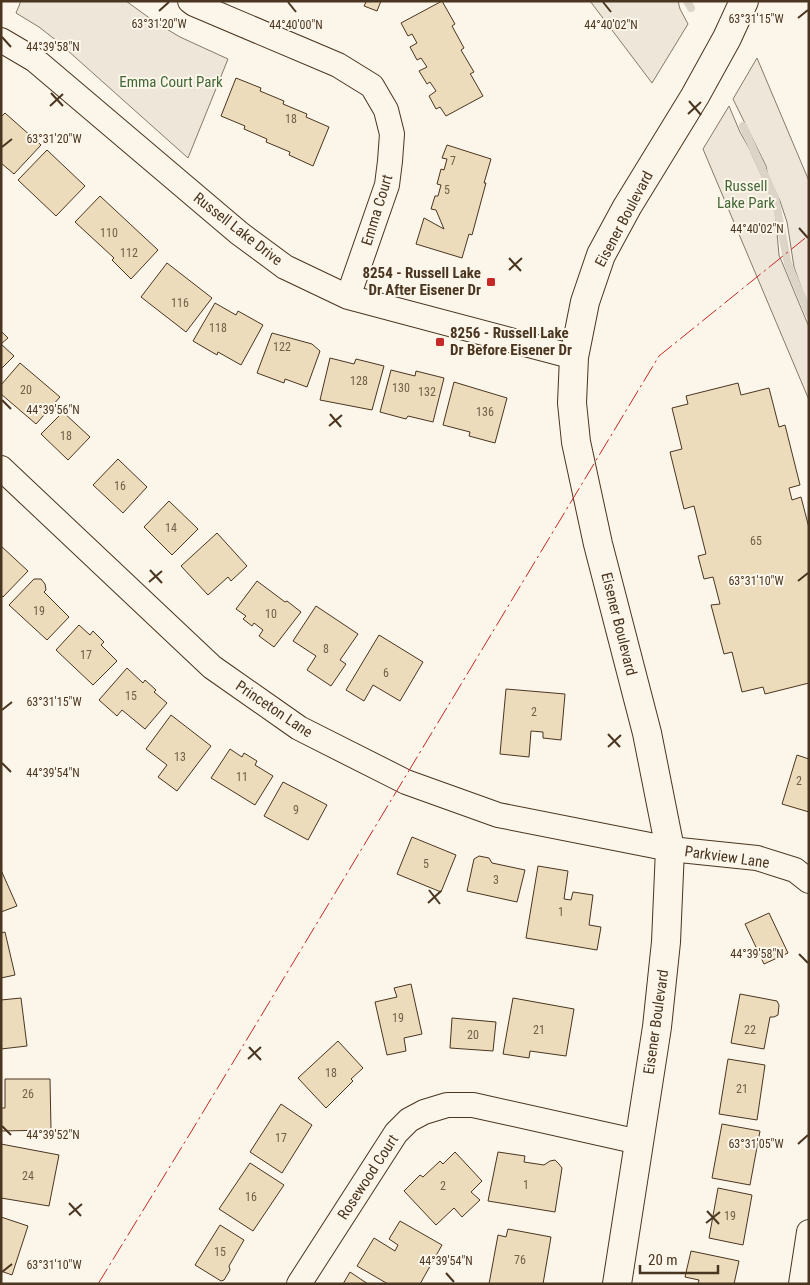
<svg xmlns="http://www.w3.org/2000/svg" width="810" height="1285" font-family="'Roboto Condensed',sans-serif">
<rect width="100%" height="100%" fill="#fbf6e9"/>
<path fill="#ede6d9" stroke="#887966" d="M21,1H126L155,22L180,37L228,59L188,158L57,41L39,27L16,13Z
M590,1H678L680,9L688,24L652,83Z
M757,58L809,181V309L794,267L787,222L780,201L768,176L766,166L733,99Z
M729,106L740,132L749,148L769,192L775,211L779,255L809,327V400L703,149Z"/>
<g fill="none" stroke-linecap="round" stroke-linejoin="round">
<path stroke="#dcd4c6" stroke-width="8" d="M687,1L691,8
M743,126L775,198L788,264L809,314"/>
</g>
<path fill="#ecdcbc" stroke="#4a3520" d="M364,1H381L377,11L364,6L366,2Z
M442,1L455,24L452,26L464,48L461,50L474,72L470,74L471,75L483,96L446,116L440,107L436,109L429,96L436,91L430,82L427,84L419,71L427,67L421,58L417,60L410,47L417,43L412,34L408,36L401,23Z
M236,78L261,88L260,91L284,101L283,104L307,114L306,117L329,127L313,166L289,155L290,152L266,142L267,139L244,129L245,126L221,116Z
M5,113L41,145L14,174L1,163V117Z
M447,145L491,159L484,183H486L472,235L469,234L462,258L416,244L424,218L444,229L436,210L431,209L435,196H438L441,185L437,184L441,169L444,170L447,159L442,158Z
M47,150L85,186L56,216L18,180Z
M100,196L158,250L131,279L112,260L114,258L75,222Z
M167,263L212,298L186,332L141,297Z
M215,303L236,315L238,311L263,325L241,365L218,352L217,355L193,341Z
M1,331L8,338L1,344L14,356L1,369Z
M272,333L312,344L320,351L307,387L285,379L284,383L257,373Z
M330,358L354,364L356,359L384,366L372,410L320,400Z
M20,363L60,397L36,424L1,394V385Z
M391,370L415,376L416,371L444,378L433,422L408,416L406,419L380,412Z
M454,382L507,398L495,443L469,436L470,432L443,425Z
M738,383L741,395L769,388L779,427L785,425L800,485L789,488L792,500L801,497L809,528V683L765,694L763,687L742,692L732,652L724,654L711,605L720,604L713,577L704,579L698,556L706,554L694,506L684,509L670,452L682,449L672,408L688,404L686,396Z
M63,412L90,437L68,460L41,434Z
M118,459L147,487L123,513L93,485Z
M169,501L198,529L172,555L144,527Z
M217,533L247,566L231,581L228,577L208,595L181,566Z
M1,546L28,571L3,597L1,595Z
M34,579H41L45,584L46,590L44,592L69,617L47,640L9,605Z
M257,581L285,602L287,601L301,612L274,647L259,636L263,630L254,623L252,626L243,619L246,616L236,609Z
M316,606L358,634L340,660L346,664L331,686L307,670L316,656L293,641Z
M79,625L90,635L93,631L104,642L101,645L117,661L93,685L56,650Z
M379,635L423,662L400,701L373,685L364,701L346,690Z
M127,668L143,683L145,680L156,690L154,692L167,703L145,729L122,710L117,716L99,700Z
M506,689L565,694L561,740L543,738V732L531,731L529,757L500,754Z
M171,715L211,746L177,791L158,777L167,765L146,749Z
M230,749L242,757L244,753L257,761L255,765L273,776L255,805L211,778Z
M797,755L809,759V812L782,804Z
M283,782L327,805L308,840L264,816Z
M412,837L456,855L441,892L397,874Z
M479,856L489,858L492,863L525,870L517,902L467,891L474,859Z
M538,866L568,871L564,899L571,900L573,892L593,895L589,925L601,927L597,950L526,938Z
M1,870L17,906L1,912Z
M769,913L788,953L764,964L745,924Z
M5,932L15,975L1,978V933Z
M411,984L422,1034L404,1038L406,1051L387,1055L375,1002L397,997L394,988Z
M740,994L777,1001L779,1005L778,1015L774,1017H770L764,1049L731,1043Z
M21,998L27,1046L1,1049V1000Z
M513,998L574,1009L566,1056L530,1051L529,1058L503,1054Z
M452,1018L496,1022L493,1051L450,1048Z
M338,1041L363,1068L351,1079L353,1081L326,1108L298,1078Z
M728,1059L765,1065L757,1120L719,1114Z
M5,1079H50L51,1130L1,1131V1108H5Z
M281,1104L312,1125L282,1173L250,1152Z
M722,1124L760,1131L750,1185L712,1178Z
M1,1144L59,1155L49,1206L1,1198Z
M455,1152L482,1181L471,1192L480,1200L462,1217L454,1208L436,1225L404,1191L420,1175L423,1177L440,1161L443,1164Z
M498,1152L525,1156L524,1162L544,1165L550,1161L555,1160L559,1164L562,1168L555,1212L488,1201Z
M250,1163L284,1185L253,1231L219,1209Z
M718,1188L752,1195L743,1245L709,1238Z
M1,1217L28,1226L12,1275L1,1271Z
M400,1221L442,1245L420,1284H388L357,1266L374,1238L395,1251L398,1245L389,1239Z
M220,1225L244,1240L229,1266L230,1270L224,1280L221,1281L195,1265Z
M508,1229L551,1237L543,1284H489L498,1235L506,1237Z
M691,1251L739,1261L734,1284H698L699,1280L685,1277Z
M350,1272L368,1284H343Z"/>
<g fill="none" stroke-linecap="round" stroke-linejoin="round">
<defs>
<path id="minor" d="M190,1L194,4L338,65L372,86L386,110L392,134L390,161L387,185L348,297
M1,40L35,60L239,233L285,267L348,297L574,357
M1,468L212,667L299,728L406,782L498,815L670,849L757,858L795,870L809,881
M299,1284L396,1133L409,1120L424,1112L447,1105H473L639,1142
M801,1284L809,1232"/>
<path id="tertiary" d="M617,1284L657,1027L666,942L670,849L647,733L598,544L576,442L572,403L574,357L585,302L601,255L627,207L695,96L727,38L744,1"/>
</defs>
<use href="#minor" stroke="#4a3520" stroke-width="26"/>
<use href="#tertiary" stroke="#4a3520" stroke-width="30"/>
<use href="#minor" stroke="#fbf6e9" stroke-width="24"/>
<use href="#tertiary" stroke="#fbf6e9" stroke-width="28"/>
<path stroke="#c62828" stroke-width="1" stroke-dasharray="18 4 2.5 4" stroke-linecap="butt" d="M98,1284L191,1132L659,356L809,235"/>
</g>
<path fill="none" stroke="#4a3520" stroke-width="2" d="M288,2L296,12M603,2L611,12M159,11L169,2M798,18L808,10M2,37L11,47M51,93L63,106M689,101L701,115M50,106L63,94M688,114L701,102M2,147L12,139M799,228L808,238M509,258L521,271M509,270L522,258M2,400L11,409M330,414L341,427M329,426L342,415M150,570L162,583M798,581L808,573M149,582L162,571M2,710L12,702M608,734L620,747M608,747L621,735M2,763L11,772M429,890L440,904M428,903L441,891M799,954L808,963M249,1047L261,1060M248,1059L261,1047M2,1126L11,1135M798,1144L808,1135M69,1203L81,1216M707,1211L719,1224M69,1215L82,1204M706,1223L720,1212M2,1272L12,1264M446,1273L454,1282"/>
<g fill="#c62828" stroke="#fbf6e9" stroke-width="2">
<rect x="486" y="277" width="10" height="10" rx="2.5"/>
<rect x="435" y="337" width="10" height="10" rx="2.5"/>
</g>
<g text-anchor="middle" stroke-width="4" stroke-linejoin="round" paint-order="stroke">
<g font-size="12" fill="#725f47">
<text x="291" y="123">18</text>
<text x="453" y="165">7</text>
<text x="447" y="194">5</text>
<text x="109" y="237">110</text>
<text x="129" y="257">112</text>
<text x="180" y="307">116</text>
<text x="218" y="332">118</text>
<text x="282" y="351">122</text>
<text x="359" y="385">128</text>
<text x="401" y="392">130</text>
<text x="26" y="394">20</text>
<text x="427" y="396">132</text>
<text x="485" y="416">136</text>
<text x="66" y="440">18</text>
<text x="120" y="490">16</text>
<text x="171" y="532">14</text>
<text x="756" y="545">65</text>
<text x="39" y="615">19</text>
<text x="271" y="618">10</text>
<text x="326" y="653">8</text>
<text x="86" y="659">17</text>
<text x="386" y="677">6</text>
<text x="131" y="700">15</text>
<text x="534" y="716">2</text>
<text x="180" y="761">13</text>
<text x="242" y="781">11</text>
<text x="799" y="785">2</text>
<text x="296" y="814">9</text>
<text x="426" y="868">5</text>
<text x="496" y="884">3</text>
<text x="561" y="916">1</text>
<text x="398" y="1022">19</text>
<text x="539" y="1034">21</text>
<text x="750" y="1034">22</text>
<text x="473" y="1039">20</text>
<text x="331" y="1077">18</text>
<text x="742" y="1093">21</text>
<text x="28" y="1098">26</text>
<text x="281" y="1142">17</text>
<text x="28" y="1180">24</text>
<text x="526" y="1189">1</text>
<text x="443" y="1190">2</text>
<text x="251" y="1201">16</text>
<text x="730" y="1220">19</text>
<text x="220" y="1256">15</text>
<text x="520" y="1264">76</text>
</g>
<g font-size="15" fill="#436837" stroke="#fbf6e9">
<text x="171" y="87">Emma Court Park</text>
<text x="746" y="191">Russell<tspan x="746" dy="17">Lake Park</tspan></text>
</g>
<g font-size="15" fill="#4a3520" stroke="#fbf6e9">
<text transform="translate(377 210) rotate(-73)" y="5">Emma Court</text>
<text transform="translate(624 219) rotate(-62)" y="5">Eisener Boulevard</text>
<text transform="translate(238 229) rotate(38)" y="5">Russell Lake Drive</text>
<text transform="translate(619 624) rotate(76)" y="5">Eisener Boulevard</text>
<text transform="translate(274 709) rotate(34)" y="5">Princeton Lane</text>
<text transform="translate(727 857) rotate(8)" y="5">Parkview Lane</text>
<text transform="translate(656 1022) rotate(-82)" y="5">Eisener Boulevard</text>
<text transform="translate(368 1177) rotate(-57)" y="5">Rosewood Court</text>
</g>
<g font-size="15" font-weight="bold" fill="#4a3520" stroke="#fbf6e9" text-anchor="end">
<text x="481" y="278">8254 - Russell Lake<tspan x="481" dy="17">Dr After Eisener Dr</tspan></text>
<text x="450" y="338" text-anchor="start">8256 - Russell Lake<tspan x="450" dy="17">Dr Before Eisener Dr</tspan></text>
</g>
</g>
<g font-size="12" text-anchor="middle" fill="#4a3520" stroke="#fbf6e9" stroke-width="4" stroke-linejoin="round" paint-order="stroke">
<text x="756" y="23">63°31'15"W</text>
<text x="159" y="28">63°31'20"W</text>
<text x="296" y="29">44°40'00"N</text>
<text x="611" y="29">44°40'02"N</text>
<text x="53" y="51">44°39'58"N</text>
<text x="54" y="143">63°31'20"W</text>
<text x="757" y="233">44°40'02"N</text>
<text x="53" y="414">44°39'56"N</text>
<text x="756" y="585">63°31'10"W</text>
<text x="54" y="706">63°31'15"W</text>
<text x="53" y="777">44°39'54"N</text>
<text x="757" y="958">44°39'58"N</text>
<text x="53" y="1139">44°39'52"N</text>
<text x="756" y="1148">63°31'05"W</text>
<text x="446" y="1265">44°39'54"N</text>
<text x="54" y="1269">63°31'10"W</text>
</g>
<rect width="810" height="1285" fill="none" stroke="#4a3520" stroke-width="5"/>
<path d="M640 1265v8h78v-8" fill="none" stroke="#4a3520" stroke-width="2.5"/>
<text x="648" y="1265" font-size="15" fill="#4a3520" stroke="#fbf6e9" stroke-width="4" paint-order="stroke">20 m</text>
</svg>
